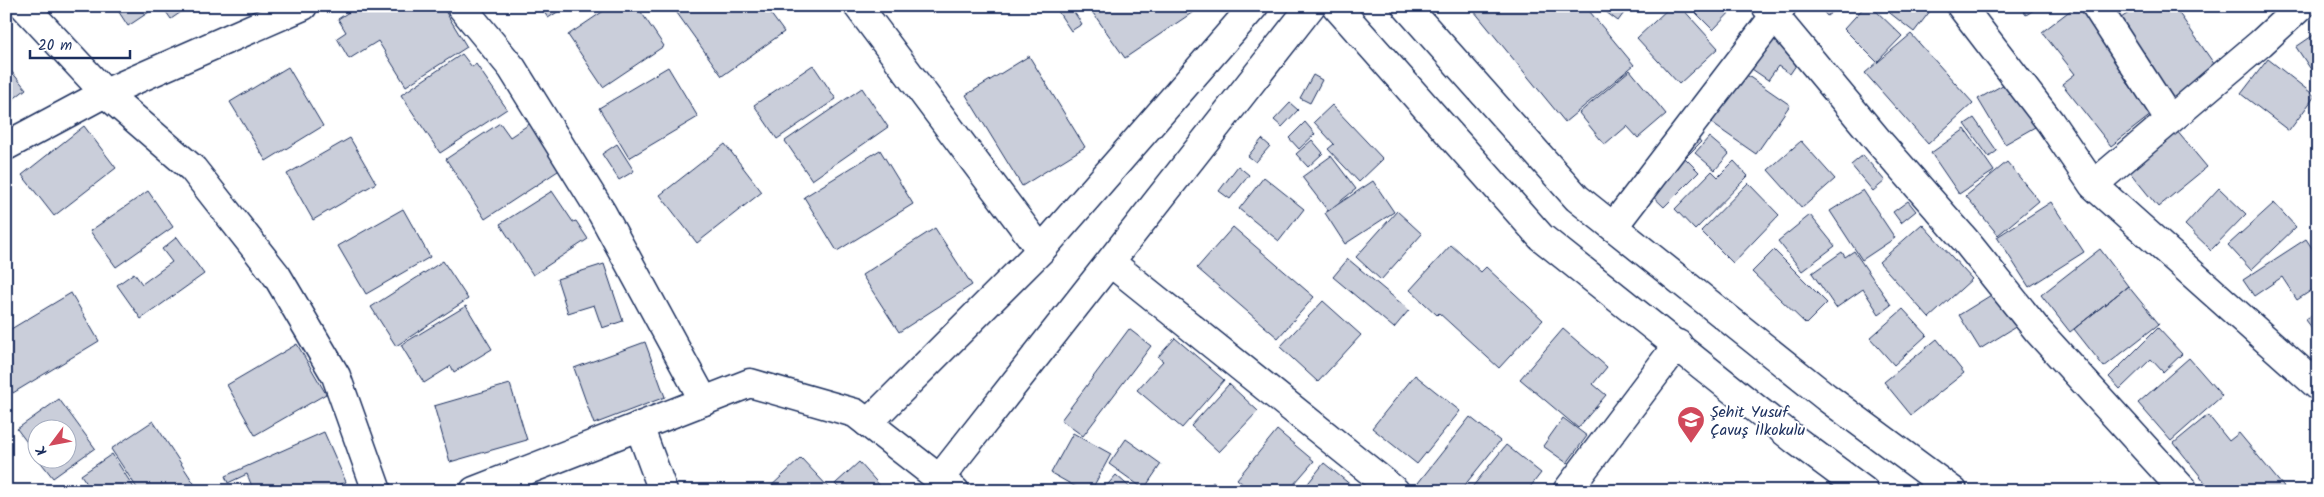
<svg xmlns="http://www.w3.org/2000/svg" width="2324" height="497" font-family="Kalam,sans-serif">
<rect width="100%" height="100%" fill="#fff"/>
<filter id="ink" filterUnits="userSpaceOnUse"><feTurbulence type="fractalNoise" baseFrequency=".02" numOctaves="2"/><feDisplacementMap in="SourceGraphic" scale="10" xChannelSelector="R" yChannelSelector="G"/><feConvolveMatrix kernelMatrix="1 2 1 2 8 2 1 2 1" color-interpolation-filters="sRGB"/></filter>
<g filter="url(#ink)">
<path fill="#caceda" stroke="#1b2f5e" d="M115,6H158L128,26Z
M162,6H190L171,19Z
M358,6H442L467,47L406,86L378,41L349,59L337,38L346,32L338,19Z
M540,6H567L548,18Z
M611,6H637L664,46L603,87L568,35Z
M672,6H765L784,32L722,76Z
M1057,6H1070L1082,24L1071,31L1055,7Z
M1088,6H1202L1125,58Z
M1479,6H1585L1634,65L1565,122L1474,11Z
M1598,6H1629L1618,21Z
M1671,6H1680L1718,48L1679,84L1637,38Z
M1689,6H1736L1713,30Z
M1819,6H1840L1827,16Z
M1865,6H1871L1902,36L1877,62L1844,29Z
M1881,6H1934L1914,32Z
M2020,6H2040L2026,15Z
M2076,6H2082L2118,53L2133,75L2126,81L2152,114L2111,146L2062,84L2075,74L2042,32Z
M2139,6H2174L2219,71L2173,102L2118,20Z
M1769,32L1803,55L1790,74L1778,66L1768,80L1746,65Z
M2318,32V80L2296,47Z
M1911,34L1973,103L1928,144L1865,73Z
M462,54L472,67L476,64L507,109L440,153L401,95Z
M1029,56L1085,147L1022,186L966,95Z
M2268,59L2315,96L2289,131L2241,94Z
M6,65L26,89L6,105Z
M813,65L836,99L777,139L754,105Z
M288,67L323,126L266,161L230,102Z
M668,67L698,117L629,158L599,108Z
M1738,69L1790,105L1756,154L1704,118Z
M1630,70L1666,114L1638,138L1627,126L1605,145L1579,113Z
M1313,75L1322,80L1310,103L1300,98Z
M2008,82L2035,127L2005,144L1978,99Z
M862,88L888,127L812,180L785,141Z
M1290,103L1298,110L1282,127L1274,120Z
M1332,105L1383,159L1359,182L1328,149L1334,144L1314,122Z
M1974,118L1997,151L1989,157L1965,124Z
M1305,122L1315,134L1299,149L1289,138Z
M500,123L510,137L531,123L561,169L485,219L446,159Z
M84,126L116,168L54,216L22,175Z
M1965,129L1994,171L1959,194L1931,153Z
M2176,130L2207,167L2158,207L2128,170Z
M1696,136L1701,142L1685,158L1699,172L1664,207L1644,188Z
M1709,137L1729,154L1715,170L1695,153Z
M350,138L376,183L313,220L287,174Z
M1262,139L1270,146L1256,162L1248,156Z
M1312,140L1323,153L1308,167L1296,154Z
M1801,141L1835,179L1802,208L1768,170Z
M617,144L634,171L619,180L602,154Z
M725,144L762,192L697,243L660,195Z
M880,150L913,204L837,251L804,197Z
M1863,155L1885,181L1873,191L1851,165Z
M1331,156L1356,189L1328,211L1302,177Z
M1734,161L1748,176L1695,230L1675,209L1712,171L1718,177Z
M2007,162L2039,201L1998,235L1966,196Z
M1238,166L1249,175L1230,199L1219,191Z
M1264,177L1304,209L1279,241L1239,209Z
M1373,181L1394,212L1345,244L1325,213Z
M1748,183L1779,215L1733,263L1701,231Z
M2219,188L2246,214L2211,250L2185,225Z
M1863,190L1895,238L1862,260L1830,211Z
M148,191L173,227L116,267L90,231Z
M552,191L573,222L576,221L588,239L533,275L500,224Z
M1908,201L1916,211L1901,223L1893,212Z
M2051,202L2084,252L2029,287L1997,237Z
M2274,203L2296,227L2251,270L2228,245Z
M403,209L430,257L366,294L338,246Z
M1397,211L1422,234L1381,280L1356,257Z
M1810,215L1835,246L1802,271L1778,241Z
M1922,224L1972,279L1929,318L1879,262Z
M1233,227L1314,297L1278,338L1197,268Z
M935,228L972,285L899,332L862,275Z
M177,237L204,274L141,319L117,285L134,273L142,284L172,262L162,249Z
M2306,239L2318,257V286L2297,300L2282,277L2254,296L2243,280Z
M1451,245L1481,272L1486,267L1543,320L1499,368L1439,313L1437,315L1410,290Z
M2100,249L2128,286L2070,332L2041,295Z
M1774,250L1827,303L1806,324L1752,272Z
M1854,251L1891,305L1879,314L1863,289L1836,308L1812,273L1842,252L1845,257Z
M1348,259L1409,310L1394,328L1333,277Z
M443,261L468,299L396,346L371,307Z
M604,264L623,321L602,328L594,305L568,313L557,279Z
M2128,286L2159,324L2104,367L2074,329Z
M1996,292L2017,326L1980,349L1959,315Z
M71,293L99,341L13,393L6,383V332Z
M1323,301L1361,335L1318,382L1280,347Z
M466,306L492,349L454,372L451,366L424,383L401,345Z
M1903,309L1927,335L1894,365L1870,338Z
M2318,310V337L2305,320Z
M2158,328L2182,354L2163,372L2151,359L2120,389L2109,377Z
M1129,329L1151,346L1083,436L1061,420Z
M1563,329L1607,367L1593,384L1606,395L1578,428L1520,379Z
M1175,338L1224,380L1182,428L1137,390L1163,361L1158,357Z
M1937,339L1964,373L1911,415L1884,382Z
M645,342L665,397L594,424L574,368Z
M297,344L326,394L255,435L227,385Z
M2189,358L2222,396L2171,441L2138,403Z
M1415,375L1460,411L1417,464L1372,428Z
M510,384L527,440L450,462L434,406Z
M1229,384L1258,411L1219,452L1191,426Z
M59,399L95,448L53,478L39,460H68V430H38V457L17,429Z
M2208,415L2229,441L2239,433L2287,491H2212L2174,443Z
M1470,417L1500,441L1460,491H1429L1418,483Z
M1563,418L1587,436L1567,463L1543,446Z
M153,421L199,491H139L111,449Z
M1277,430L1314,461L1288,491H1251L1237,479Z
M324,432L346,482L327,491H249L253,489L247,474L228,483L225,476Z
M1073,433L1111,454L1091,491H1083L1051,473Z
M1126,439L1161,464L1144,489L1109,464Z
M1506,445L1541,473L1527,491H1469Z
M112,454L136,491H92L81,475Z
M801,458L832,491H766Z
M859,462L883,489L881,491H842L835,484Z
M1324,463L1358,491H1302Z
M1116,475L1134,491H1102Z
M1213,482L1222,491H1205Z"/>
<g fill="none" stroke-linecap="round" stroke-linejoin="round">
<defs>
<path id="minor" d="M24,6L105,93L193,169L277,276L336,376L377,491
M461,6L512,68L602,213L704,401
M858,6L1041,250
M1766,6L1880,143L1965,240L2038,331L2184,491
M1961,6L2050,122L2093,185L2318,386
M2096,6L2170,120
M6,146L105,93L303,6
M2093,185L2261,43L2301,6
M1613,227L1782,6
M1110,262L1395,491
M868,423L1041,250L1254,6
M639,426L663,491
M940,478L1311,6
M1567,491L1678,344"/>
<path id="tertiary" d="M474,491L750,383L855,413L955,491"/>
<path id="secondary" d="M1336,6L1541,237L1794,439L1864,491
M1406,6L1577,198L1826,397L1953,491"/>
</defs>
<use href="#minor" stroke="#1b2f5e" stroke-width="31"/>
<use href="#tertiary" stroke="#1b2f5e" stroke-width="31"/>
<use href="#secondary" stroke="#1b2f5e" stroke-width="31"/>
<use href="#minor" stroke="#fff" stroke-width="28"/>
<use href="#tertiary" stroke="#fff" stroke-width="28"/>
<use href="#secondary" stroke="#fff" stroke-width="28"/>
</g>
</g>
<defs>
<symbol id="school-pin" viewBox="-11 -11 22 30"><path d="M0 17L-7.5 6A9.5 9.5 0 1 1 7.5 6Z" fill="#d1495b" stroke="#fff"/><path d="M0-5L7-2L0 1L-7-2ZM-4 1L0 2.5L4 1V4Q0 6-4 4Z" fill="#fff"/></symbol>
</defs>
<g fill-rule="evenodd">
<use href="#school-pin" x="1675" y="404" width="32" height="43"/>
</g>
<g text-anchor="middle" stroke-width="4" stroke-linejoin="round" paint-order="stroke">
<g font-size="16" fill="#1b2f5e" stroke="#fff" text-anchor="start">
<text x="1710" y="417">Şehit Yusuf<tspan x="1710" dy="18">Çavuş İlkokulu</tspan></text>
</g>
</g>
<rect width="2324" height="497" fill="none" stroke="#fff" stroke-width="25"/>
<rect x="12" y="12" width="2299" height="472" fill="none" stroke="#1b2f5e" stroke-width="2" filter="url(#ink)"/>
<g transform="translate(52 444) rotate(238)"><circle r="24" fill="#ffffff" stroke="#a4acbf"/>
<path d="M0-4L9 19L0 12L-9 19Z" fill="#d1495b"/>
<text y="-8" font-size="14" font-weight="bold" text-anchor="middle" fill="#1b2f5e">K</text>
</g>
<path d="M30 50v8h100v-8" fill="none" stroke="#1b2f5e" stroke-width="2.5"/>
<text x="38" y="50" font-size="15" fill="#1b2f5e" stroke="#ffffff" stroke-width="4" paint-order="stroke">20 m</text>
</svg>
